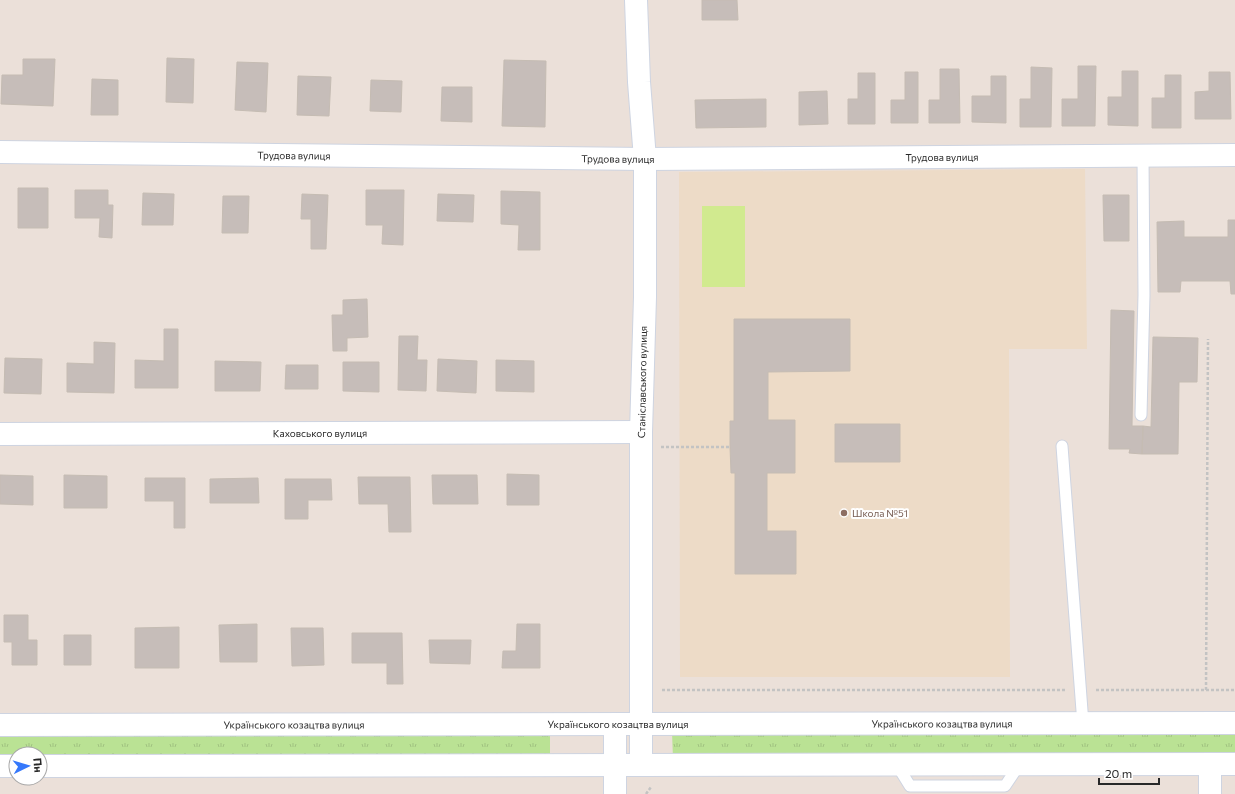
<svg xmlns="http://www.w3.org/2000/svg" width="1235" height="794" font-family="Commissioner,sans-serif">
<defs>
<pattern id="grass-tufts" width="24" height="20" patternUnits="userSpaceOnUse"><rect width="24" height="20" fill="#bae294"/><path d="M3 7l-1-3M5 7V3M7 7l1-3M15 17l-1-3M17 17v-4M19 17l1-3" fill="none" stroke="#a0c280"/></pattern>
</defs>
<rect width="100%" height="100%" fill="#ebe0d9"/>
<path fill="#eddbc7" d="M1085,169L1087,349H1009L1010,677H680L679,172Z"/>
<path fill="url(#grass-tufts)" d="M550,731V759L40,761V754H16V761H0V732Z
M672,732H1235V757L673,759Z"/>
<path fill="#d1ea8f" d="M702,206H745V287H702Z"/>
<path fill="#c6bdb9" stroke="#c5bcb3" d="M702,0H737L738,20H702Z
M167,58L194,59L193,103L166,102Z
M23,59H55L53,106L1,104L2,75H23Z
M504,60L546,61L545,127L502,126Z
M237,62L268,63L266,112L235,110Z
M1078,66H1096L1095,126H1062V99H1078Z
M1031,67L1052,68L1051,127H1020V99H1031Z
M940,69H959L960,123H929V100H940Z
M1122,71H1138V126L1108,125V97H1122Z
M905,72H918V123H891V100H905Z
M1209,72H1230L1231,119H1195V92L1209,91Z
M858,73H875V124H848V99H858Z
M1165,75H1181V128H1152V98H1165Z
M298,76L331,77L329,116L297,115Z
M991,76H1006V123L972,122V96H991Z
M92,79L118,80V115H91Z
M371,80L402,81L401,112L370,111Z
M442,87H472V122L441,121Z
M827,91L828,124L799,125V92Z
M766,99V127L696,128L695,100Z
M18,188H48V228H18Z
M75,190H108V205H113L112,238L99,237L100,218H75Z
M366,190H404L403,245L382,244L383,225H366Z
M501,191L540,192V250H518L519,225L501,224Z
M143,193L174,194L173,225H142Z
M302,194L328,195L326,249H311V219H301Z
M438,194L474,195L473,222L437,221Z
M1103,195H1129V241H1104Z
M223,196H249L248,233H222Z
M1228,220H1235V294H1231L1230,281H1181L1180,292H1158L1157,222L1184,221V237H1228Z
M367,299L368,337L347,338V351H333L332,315H343V300Z
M1111,310L1134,311L1132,426H1143L1142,454L1129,453L1130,449H1109Z
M734,319H850V371L768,372V420H795V473H767V531H796V574H735V473H731L730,447V421H734Z
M164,329H178V388H135V360L164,361Z
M399,336H418L417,360H427L426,391L398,390Z
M1153,337L1198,338L1197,382H1179L1178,454H1142L1143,426L1151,427Z
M94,342L115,343L114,393L67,392V363L94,364Z
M5,358L42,359L41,394L4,393Z
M438,359L477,361L476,393L437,391Z
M496,360L534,361V392L496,391Z
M215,361L261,362L260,391H215Z
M343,362H379V392L343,391Z
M286,365H318V389H285Z
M835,424H900V462H835Z
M507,474L539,475V505H507Z
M0,475L33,476V505L0,504Z
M64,475L107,476V508H64Z
M432,475H477L478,504H433Z
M358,477H410L411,532H389L388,504H359Z
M145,478H185V528H174V501H145Z
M258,478L259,503H210V479Z
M285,479H331L332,500H308V519H285Z
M4,615H28V640H37V665H12V642H4Z
M257,624V662H220L219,625Z
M517,624H540V668H502L503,651H516Z
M179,627V668H135V628Z
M291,628H323L324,665L292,666Z
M352,633H402L403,684H387V663H352Z
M64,635H91V665H64Z
M429,640H471L470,664L430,663Z"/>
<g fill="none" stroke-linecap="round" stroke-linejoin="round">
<defs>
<path id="service" d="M1141,415L1144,295L1143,156
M1062,446L1083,724
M897,765L910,786H1005L1019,765"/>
<g id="minor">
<path d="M636,0L639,82L645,159V297L641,432V724"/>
<path id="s1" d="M0,152L645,159L1235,155"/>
<path id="s2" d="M0,434L641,432"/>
<path d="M615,765V794"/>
<path d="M1210,794V764"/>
</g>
<g id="tertiary">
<path id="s3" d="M0,725L1235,723"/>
<path d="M615,765V724"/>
<path d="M641,765V724"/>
<path d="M0,766H16"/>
<path d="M40,766L1235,764"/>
</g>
</defs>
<use href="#service" stroke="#ced4e1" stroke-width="13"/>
<use href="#minor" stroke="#ced4e1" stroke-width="24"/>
<use href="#tertiary" stroke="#ced4e1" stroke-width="24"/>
<path stroke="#c3c3c3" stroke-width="2.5" stroke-dasharray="3 2" stroke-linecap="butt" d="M661,447H730
M662,690H1065
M1096,690H1235
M1206,690L1208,339
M646,794L651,787"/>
<use href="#service" stroke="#fff" stroke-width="11"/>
<use href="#minor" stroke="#fff" stroke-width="22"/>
<use href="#tertiary" stroke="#fff" stroke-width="22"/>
</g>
<circle fill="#8d6e63" stroke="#fff" stroke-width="1.5" cx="844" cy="513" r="4"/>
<g text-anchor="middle" stroke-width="4" stroke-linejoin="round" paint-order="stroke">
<g font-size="10" fill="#282828" stroke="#fff">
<text dy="4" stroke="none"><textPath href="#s1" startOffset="294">Трудова вулиця</textPath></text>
<text dy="4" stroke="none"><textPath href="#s1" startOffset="942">Трудова вулиця</textPath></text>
<text dy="4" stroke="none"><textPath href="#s1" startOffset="618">Трудова вулиця</textPath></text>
<text transform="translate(642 382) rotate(-89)" y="4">Станіславського вулиця</text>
<text dy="4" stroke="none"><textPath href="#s2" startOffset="320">Каховського вулиця</textPath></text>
<text dy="4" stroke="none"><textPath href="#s3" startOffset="618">Українського козацтва вулиця</textPath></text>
<text dy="4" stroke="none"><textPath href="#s3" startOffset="942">Українського козацтва вулиця</textPath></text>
<text dy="4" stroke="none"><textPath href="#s3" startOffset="294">Українського козацтва вулиця</textPath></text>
</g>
<g font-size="10" fill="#785e54" stroke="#fff" text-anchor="start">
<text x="852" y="517">Школа №51</text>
</g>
</g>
<g transform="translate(28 766) rotate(85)"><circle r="19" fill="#ffffff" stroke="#a9a9a9"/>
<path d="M0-3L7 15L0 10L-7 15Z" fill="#3578fb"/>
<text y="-6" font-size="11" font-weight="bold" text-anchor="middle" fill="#282828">Пн</text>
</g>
<path d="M1099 778v6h60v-6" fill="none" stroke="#282828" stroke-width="2"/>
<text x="1105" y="778" font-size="12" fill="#282828" stroke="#ffffff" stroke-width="3" paint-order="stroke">20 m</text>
</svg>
